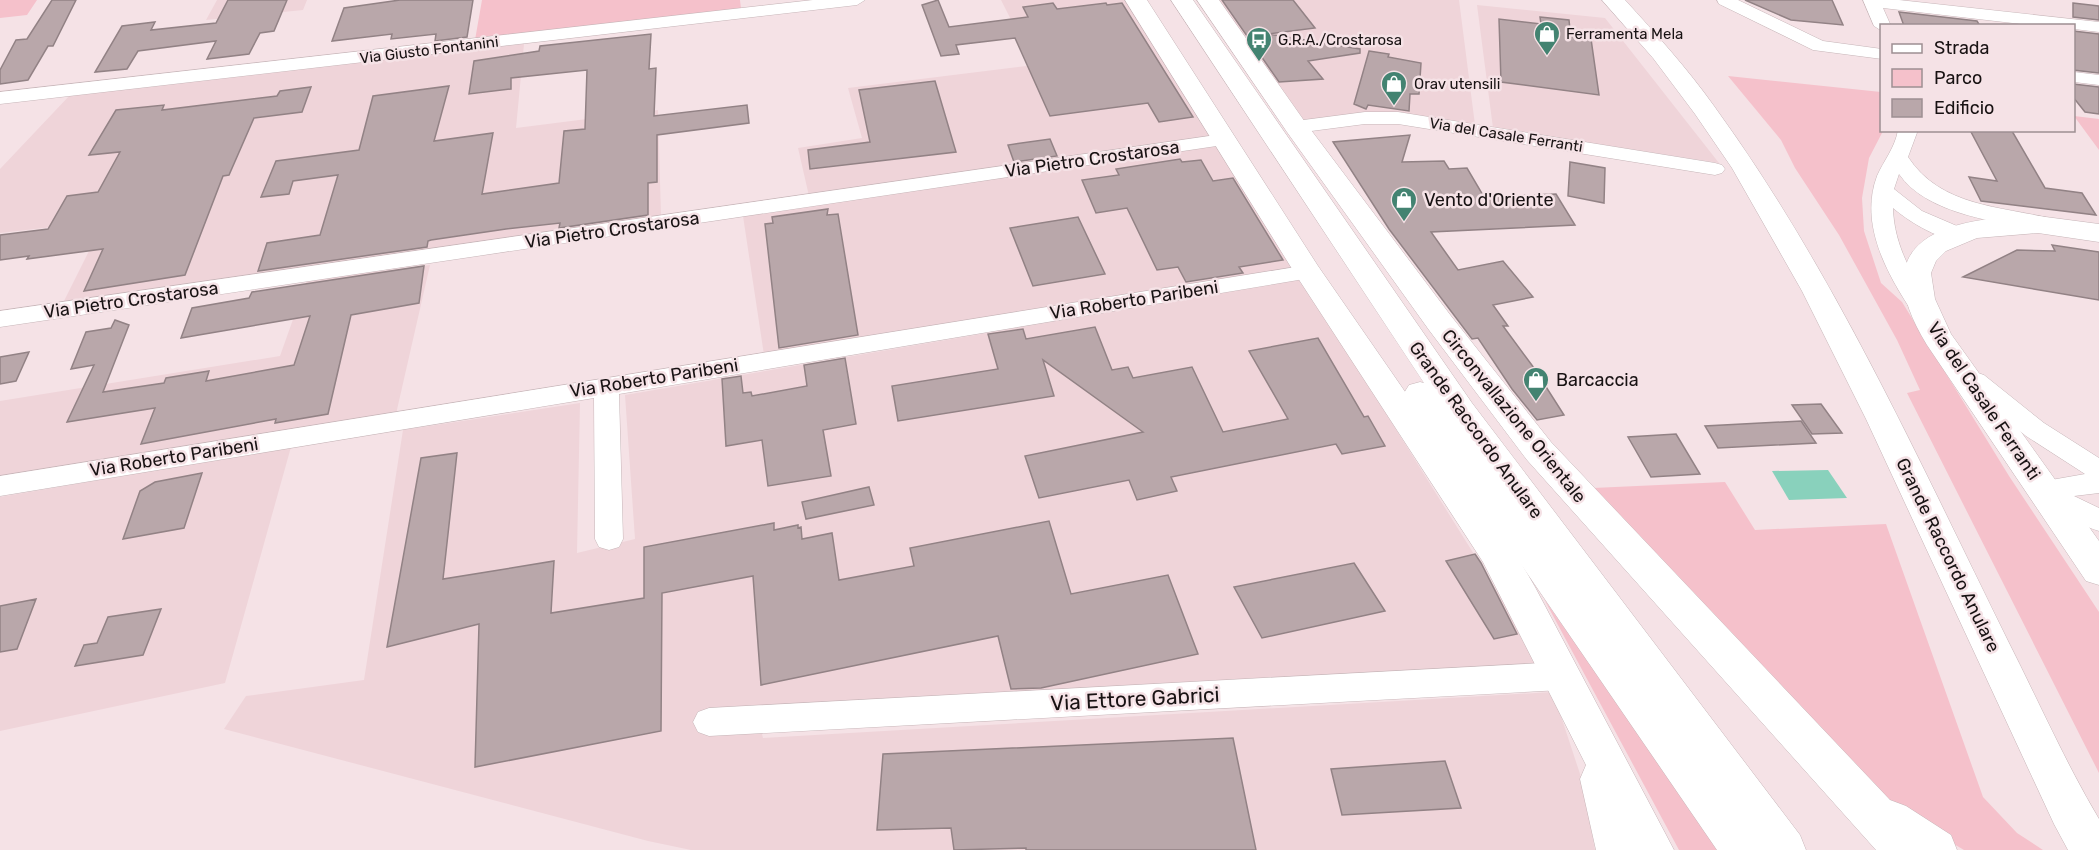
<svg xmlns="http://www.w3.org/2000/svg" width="2099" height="850" font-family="Rubik,sans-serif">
<rect width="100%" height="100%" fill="#f5e2e6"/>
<path fill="#efd4d9" d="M217,0H307L303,10L206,20Z
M1001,0H1130L1217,138L809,196L798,148L862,138L848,88L1034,65Z
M1216,0H1459L1475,125L1304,123Z
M1477,5L1605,18L1719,163L1493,128Z
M524,44L516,128L658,110L661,216L61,307L104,221L0,233V169L71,94Z
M1218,145L1294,267L764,355L743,216Z
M430,265L396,414L0,480V401L280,356L307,280Z
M1302,279L1542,663L755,706L763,738L1553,692L1582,780L1595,850H691L648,841L224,729L246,696L364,680L403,430L580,403L577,553L635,539L625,395Z
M291,447L225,683L0,731V497Z"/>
<path fill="#f5c1cb" d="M0,0H37L27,15L0,18Z
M482,0H740L741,9L475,40Z
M1728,76L1881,92L1883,131L1869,158L1862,198L1864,231L1881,283L1902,302L2009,476L2099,612V773L1907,393L1920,390L1897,340L1839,235L1795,168L1781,140Z
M2074,116L2099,119V150Z
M1725,482L1755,530L1886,524L1983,797L2017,833L2043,850H1964L1910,818L1857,777L1593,488Z
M1544,599L1722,850H1679Z"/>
<path fill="#89d1bc" d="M1828,470L1847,498L1789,500L1772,471Z"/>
<path fill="#b9a7aa" stroke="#928285" stroke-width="1.5" d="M52,0H76L53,46H48L28,80L0,84V70L16,40L27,39Z
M228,0H287L274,31L260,33L249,54L207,59L216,41L138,51L127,69L95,72L122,26L155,22L151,30L216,23Z
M400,0H473L467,37L435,41L436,34L391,39L392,34L332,41L344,8Z
M938,0L949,27L1028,17L1023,7L1053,3L1057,9L1106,3L1107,5L1122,3L1193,117L1159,122L1148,103L1050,116L1015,38L956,45L959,54L941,56L922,5Z
M1222,0H1293L1315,28L1268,34L1360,49V53L1308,61L1323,79L1279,82Z
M1745,0H1832L1843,25L1791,20Z
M2073,3L2099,6V20L2073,17Z
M1899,12L1977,21L1980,26H1904Z
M1540,17L1569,20L1570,30L1590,32L1599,95L1501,82L1499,19L1541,24Z
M2073,31L2099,34V73L2073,70Z
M651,34L649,69L656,68L654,116L747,105L749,123L657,135V182L648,183V215L559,228L560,223L506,229L431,240L428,241L427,247L258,271L267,243L320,235L338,175L293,181L289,194L261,197L276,161L359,150L373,96L449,86L434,141L493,133L482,194L559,183L564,131L585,129L587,70L511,78V89L469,94L474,61L539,51L540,46Z
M1369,51L1389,54L1388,57L1421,63L1419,94H1410L1409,111L1368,105L1366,109L1354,104Z
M935,81L956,152L810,169L808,150L870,142L859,90Z
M2073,84L2099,87V114L2085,112L2073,97Z
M311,87L302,112L254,118L229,175L223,176L185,275L84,291L103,249L27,259L29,256L0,260V235L48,229L67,196L98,192L120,152L89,155L116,110L164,105L162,110L277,96L280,91Z
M1970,130L2012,131L2045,188L2082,193L2096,215L1981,201L1969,177L1997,181Z
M1410,135L1402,162L1444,161L1449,169L1467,168L1484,197L1556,194L1575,225L1431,232L1458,270L1503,261L1533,297L1493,305L1508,326H1503L1534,368L1564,415L1537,420L1512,389L1478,338L1472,339L1389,229L1333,142Z
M1050,139L1057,156L1014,162L1008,145Z
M1180,159L1182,162L1201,160L1213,181L1233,178L1283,260L1239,267L1243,273L1186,282L1178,267L1157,270L1127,208L1096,213L1082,180L1119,175L1116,169Z
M1570,162L1605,168L1604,203L1568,196Z
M828,209L827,215L838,214L858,335L779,348L765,224L773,223L772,217Z
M1078,217L1105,274L1033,286L1010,228Z
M2052,245L2099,252V300L1963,277L2017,250L2055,251Z
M424,266L419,303L351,315L328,414L275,423L276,419L141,444L155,408L67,422L94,365L71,369L86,332L111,328L115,320L129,325L103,392L164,383L166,378L209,371L206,381L294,365L310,316L181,338L192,308L249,298L252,292Z
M1095,327L1112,370L1128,367L1133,378L1192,367L1223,432L1288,419L1249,351L1318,338L1364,417L1368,416L1385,446L1342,454L1336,444L1171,477L1177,491L1137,500L1129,480L1039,498L1025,456L1143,432L1043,360L1054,396L898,421L892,386L998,369L988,334L1023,329L1026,339Z
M29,352L16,381L0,384V357Z
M845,358L856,424L823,430L831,476L768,486L762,440L726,446L722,379L741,376L743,393L751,392L752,396L807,386L804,365Z
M1821,404L1842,433L1812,434L1792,405Z
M1801,421L1816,443L1718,448L1705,426Z
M1676,434L1700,474L1651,477L1628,437Z
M457,453L443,579L554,561L551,613L644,598V547L774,523V530L798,525V528L801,527L802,539L832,533L839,580L914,566L910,548L1049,521L1071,594L1168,575L1198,654L1041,688L1011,689L998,636L761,685L753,576L662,593L661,731L475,767L479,624L387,647L421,458Z
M202,473L184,528L123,539L140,491L155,482Z
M869,487L874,505L806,519L802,502Z
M1475,554L1481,563L1517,634L1494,639L1446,561Z
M1354,563L1385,611L1262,638L1234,587Z
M36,599L17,649L0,652V606Z
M161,609L143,655L75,666L84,645L97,643L108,617Z
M1233,738L1256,850H1026V848L954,850L951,828L877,830L883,754Z
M1445,761L1461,808L1342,815L1331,769Z"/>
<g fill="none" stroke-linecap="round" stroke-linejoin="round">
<defs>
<path id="street" d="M813,0H865L857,5L0,104V92Z
M1717,0H1738L1823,41L1882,49V59L1813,50L1719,4Z
M1863,0H1899L2099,22V32L2074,29V26H2039L1883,8L1891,26H1882V31L1874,26Z
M2074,72L2099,75V85L2074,82Z
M1365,112H1398L1715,163L1722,165L1725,169L1722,173L1715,175L1398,124H1365L1296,133L1289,131L1286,127L1289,123L1296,121Z
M1898,130H1918L1908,157C1941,207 2000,206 2053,219L2056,224L2053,229L2045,231C1999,222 1927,215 1899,174L1894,189L1922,211L1964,229L1967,234L1964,239C1944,244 1908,221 1893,208C1894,246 1913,277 1933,308L1929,313L1921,316L1913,313C1887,274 1859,224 1877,176C1884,160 1895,148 1898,130Z
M1223,134L1230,136L1233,140L1230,144L0,327V311Z
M1308,265L1316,267L1319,272L1316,277L619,394L623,539L619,547L609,550L599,547L595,539L594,398L0,496V476Z
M1975,372L1984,375L2044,423L2099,458V493L2074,496L2099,508V531C2076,523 2041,512 2030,490L2034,483L2085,474L2026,436L1966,387L1963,381L1966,375Z
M1561,662L1572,666L1576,676L1572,686L1561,690L709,736L698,732L693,722L698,712L709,708Z"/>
<path id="secondary" d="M1125,0H1147L1318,266L1509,542L1535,587L1674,850H1596L1580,779L1586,765L1483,562L1294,272Z
M1197,0H1219L1305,122L1451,316L1551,442L1890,800L1906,806L1951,835L1957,850H1876L1527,460L1429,330L1287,132Z
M2038,216L2099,224V242L2038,233L1977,238L1946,251L1936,261L1931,273L1935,299L1951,334L2099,541V585L2086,581L1927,345C1861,238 1947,217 2038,216Z"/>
<path id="highway" d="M1171,0H1193L1472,403L1800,835L1806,850H1717L1409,401L1404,393L1409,385L1420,382L1424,383Z
M1602,0H1625C1656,34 1687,68 1714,106C1834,271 1918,459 2008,641C2038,700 2065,762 2099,819V850H2068L2054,824L1866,419L1802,291L1732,168L1695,114L1653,58Z"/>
</defs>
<use href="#street" stroke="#c6b5b8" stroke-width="1"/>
<use href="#secondary" stroke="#c6b5b8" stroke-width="1"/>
<use href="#highway" stroke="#c6b5b8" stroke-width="1"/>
<use href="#street" fill="#fff" fill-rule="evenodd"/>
<use href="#secondary" fill="#fff" fill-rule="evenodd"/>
<use href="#highway" fill="#fff" fill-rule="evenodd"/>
</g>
<defs>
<symbol id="shop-pin" viewBox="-11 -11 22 30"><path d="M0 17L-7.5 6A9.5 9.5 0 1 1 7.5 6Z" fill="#438371" stroke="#f5e2e6"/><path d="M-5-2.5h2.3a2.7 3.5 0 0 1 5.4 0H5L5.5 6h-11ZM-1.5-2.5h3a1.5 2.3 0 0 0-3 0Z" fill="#fff"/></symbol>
<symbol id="bus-pin" viewBox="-11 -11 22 30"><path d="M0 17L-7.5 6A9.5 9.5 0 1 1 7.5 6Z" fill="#438371" stroke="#f5e2e6"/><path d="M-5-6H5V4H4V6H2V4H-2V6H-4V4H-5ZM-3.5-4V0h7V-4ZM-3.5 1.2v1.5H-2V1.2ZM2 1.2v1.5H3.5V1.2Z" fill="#fff"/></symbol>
</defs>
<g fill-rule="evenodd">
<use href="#shop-pin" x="1532" y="19" width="30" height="40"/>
<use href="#bus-pin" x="1244" y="25" width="30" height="40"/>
<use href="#shop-pin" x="1379" y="69" width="30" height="40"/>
<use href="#shop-pin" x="1389" y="185" width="30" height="40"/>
<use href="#shop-pin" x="1521" y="365" width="30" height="40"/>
</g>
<g text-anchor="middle" stroke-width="5" stroke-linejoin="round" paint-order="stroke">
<g font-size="15" fill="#181213" stroke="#f5e2e6" text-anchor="start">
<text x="1566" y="39">Ferramenta Mela</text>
<text x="1278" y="45">G.R.A./Crostarosa</text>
<text x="1414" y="89">Orav utensili</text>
</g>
<g font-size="15" fill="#181213" stroke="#f5e2e6">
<text transform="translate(429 50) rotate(-7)" y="5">Via Giusto Fontanini</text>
<text transform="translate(1506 135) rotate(9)" y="5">Via del Casale Ferranti</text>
</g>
<g font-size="18" fill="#181213" stroke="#f5e2e6">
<text transform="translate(1092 159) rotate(-8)" y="6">Via Pietro Crostarosa</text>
<text transform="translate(612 230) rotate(-8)" y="6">Via Pietro Crostarosa</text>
<text transform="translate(131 300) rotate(-8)" y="6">Via Pietro Crostarosa</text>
<text transform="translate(1134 300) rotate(-9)" y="6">Via Roberto Paribeni</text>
<text transform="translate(654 378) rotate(-9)" y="6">Via Roberto Paribeni</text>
<text transform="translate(1984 401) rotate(56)" y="6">Via del Casale Ferranti</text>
<text transform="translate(1514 416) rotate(51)" y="6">Circonvallazione Orientale</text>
<text transform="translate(1476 430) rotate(54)" y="6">Grande Raccordo Anulare</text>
<text transform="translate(174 457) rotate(-9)" y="6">Via Roberto Paribeni</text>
<text transform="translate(1948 555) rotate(64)" y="6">Grande Raccordo Anulare</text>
</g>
<g font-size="18" fill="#181213" stroke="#f5e2e6" text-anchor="start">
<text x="1424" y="206">Vento d'Oriente</text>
<text x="1556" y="386">Barcaccia</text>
</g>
<g font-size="21" fill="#181213" stroke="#f5e2e6">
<text transform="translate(1135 699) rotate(-3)" y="7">Via Ettore Gabrici</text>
</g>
</g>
<rect x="1880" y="24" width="195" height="108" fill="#f5e2e6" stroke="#9d8f92" stroke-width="1.5"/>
<rect x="1892" y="44" width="30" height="9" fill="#ffffff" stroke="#9d8f92" stroke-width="1.5"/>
<text x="1934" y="54" font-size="18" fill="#181213">Strada</text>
<rect x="1892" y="69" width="30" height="18" fill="#f5c1cb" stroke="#9d8f92" stroke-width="1.5"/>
<text x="1934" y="84" font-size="18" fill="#181213">Parco</text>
<rect x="1892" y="99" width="30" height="18" fill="#b9a7aa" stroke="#9d8f92" stroke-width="1.5"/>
<text x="1934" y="114" font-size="18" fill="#181213">Edificio</text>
</svg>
